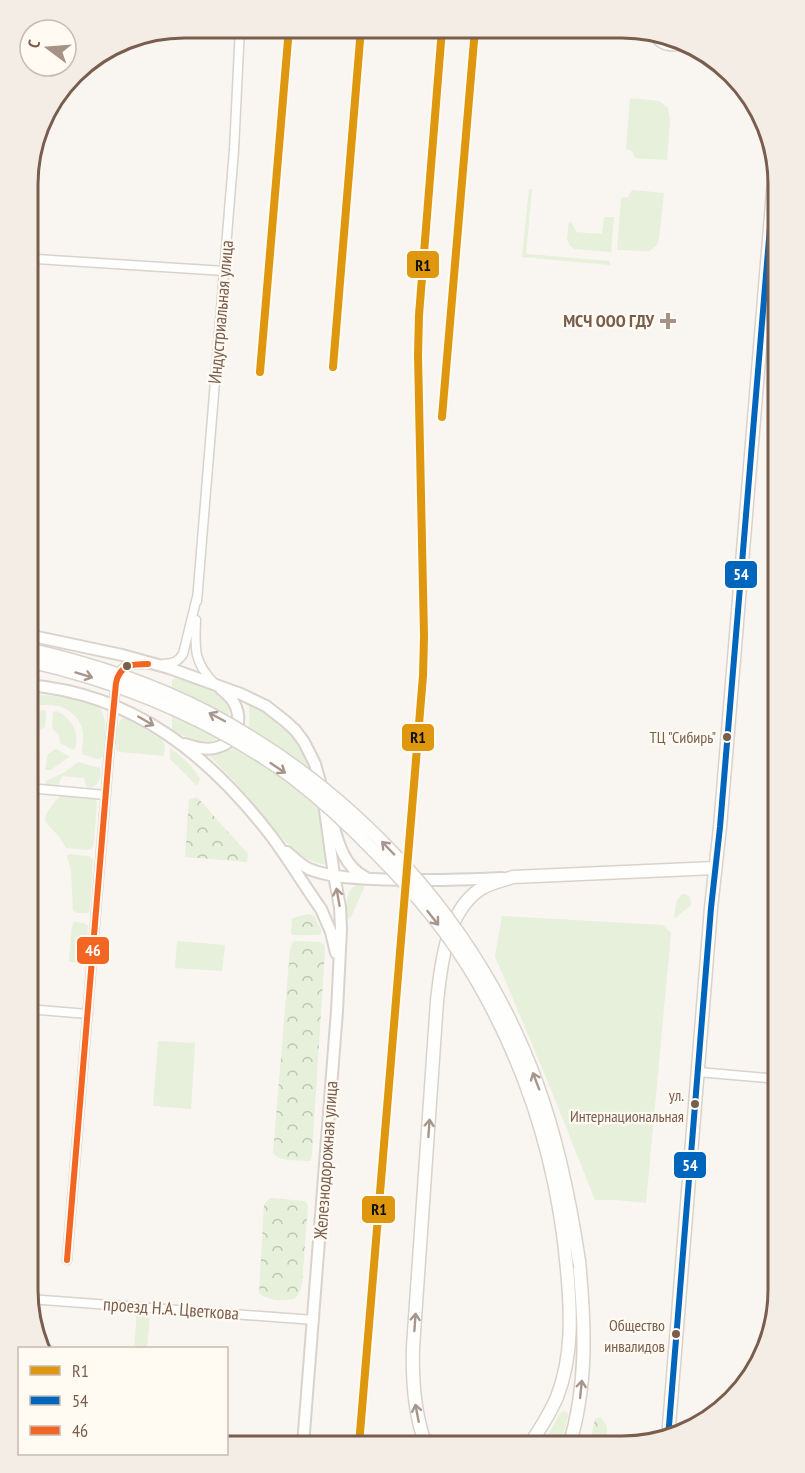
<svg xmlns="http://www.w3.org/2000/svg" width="805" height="1473" font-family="'PT Sans Narrow',sans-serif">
<defs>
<pattern id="forest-crowns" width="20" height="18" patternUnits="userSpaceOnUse" patternTransform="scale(1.5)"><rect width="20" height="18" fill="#e6f0db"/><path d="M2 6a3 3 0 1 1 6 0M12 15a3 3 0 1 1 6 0" fill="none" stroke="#bfc6b4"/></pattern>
</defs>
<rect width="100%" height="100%" fill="#f9f5f0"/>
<path fill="#e6f0db" d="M630,98L659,101L668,108L670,119L667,160L635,158L632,151L626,149Z
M529,189H532L526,254L610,261V265L522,257Z
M632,190L664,193L659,239L656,246L649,251H644L617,250L621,198L628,197Z
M604,217H614L611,252L575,249L570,246L567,239L569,222L572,223L576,232L602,234Z
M175,678C189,682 206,685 219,694C231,703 233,725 221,736C209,747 184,737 172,730V680Z
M28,694C51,696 79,696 100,708C109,722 104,741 103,756L101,758L97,759L82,754C82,747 84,741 83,734C80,707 50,699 28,709Z
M249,705C272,715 294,735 306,758C321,788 323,829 327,862L325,864C294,864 261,811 242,790C232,778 220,767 209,755C228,751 243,744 249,724C250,718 249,711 249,705Z
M42,710L46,711L45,727L35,732L28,729V717Z
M56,711C72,718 80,732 75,749L73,750L60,743L59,735L52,728L53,712Z
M122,718L128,719L162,740C165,744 166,752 163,756L121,752L117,751C115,741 116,725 122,718Z
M28,737L33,738L34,746L40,753L34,775H28Z
M170,748C181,756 194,767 200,779L197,786L170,759Z
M56,749L69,756V757L51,770H45L48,754Z
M78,762L100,768L101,775L98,783L93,787L87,788L84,778L62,776L58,786L45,784L46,781L65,772Z
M61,795L94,798L97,802L94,842L92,848L87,850L66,848L60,838L45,821C45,812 54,802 61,795Z
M69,854L89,856L93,860L90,908L88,913H77L73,910L71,870L67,856Z
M358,884L364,886V888L351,917L349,919L347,917C347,904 344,891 358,884Z
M682,894H685L690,897L691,905L675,918L674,916L677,900Z
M502,916L663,925L671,933L646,1203L617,1200H595L550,1087L495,956Z
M74,922L84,923L88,926L85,963L70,962L69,961L72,926Z
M177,941L225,945L222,971L175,968Z
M158,1041L195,1043L191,1109L153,1106Z
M137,1311L148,1312L150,1314L147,1348H134Z
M565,1411L568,1414V1417L560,1446H542L559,1415L562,1412Z"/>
<path fill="url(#forest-crowns)" d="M197,797L248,854L247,862L185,857L189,800Z
M309,914L314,916L321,929V934L317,935H292L291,932L292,919L299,916Z
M295,941L320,942L324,945L325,951L312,1153L311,1160L308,1161C297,1160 280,1162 273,1153L290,950L292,943Z
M272,1198L304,1201L306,1202L308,1206L302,1284L298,1295L294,1299C284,1301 267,1301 259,1293L264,1205L269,1199Z
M600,1417C610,1425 607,1435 605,1446H589L595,1419Z"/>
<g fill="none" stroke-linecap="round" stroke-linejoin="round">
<defs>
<path id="minor" d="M650,30C657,44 668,49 683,45
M36,259L225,271
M197,601L234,150L240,27
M196,620C195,649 193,661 214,683
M163,664C172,664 178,662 183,654L197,597
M28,788L106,795
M27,1009L88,1014
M698,1072L778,1079
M67,1260L109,755L116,683C119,664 130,664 147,664
M29,1299L314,1320"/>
<path id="tertiary" d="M28,635L122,655L169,668L241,694L266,706L285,721L295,730L304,742L315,764L322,789L334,875L340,907L341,929L337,1011L303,1445
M28,685C134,694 209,755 272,837C289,860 304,885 321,909L331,932L336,953
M185,744C195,747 207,751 218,747C237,742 243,719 234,703C231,697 226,693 221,689
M332,821C338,842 344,867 365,877
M287,852C294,858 301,865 309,869C329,877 352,878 373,879C416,881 459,880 502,878"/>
<path id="secondary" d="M668,1438L711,908L720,827L775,167
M426,1445C414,1414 412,1381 413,1347L437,1001C441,965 446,913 479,890C489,883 501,881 513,877L715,868
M529,1446C539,1430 550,1414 557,1397C573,1356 571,1312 567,1269
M569,1446C588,1385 585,1323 579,1261"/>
</defs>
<use href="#minor" stroke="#d9d2cd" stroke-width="11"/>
<use href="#tertiary" stroke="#d9d2cd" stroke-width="14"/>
<use href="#secondary" stroke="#d9d2cb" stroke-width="15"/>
<use href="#minor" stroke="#fefefd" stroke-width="8"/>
<use href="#tertiary" stroke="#fefefd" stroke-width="10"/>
<use href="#secondary" stroke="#fefefd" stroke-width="12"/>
<defs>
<path id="secondary-bridge" d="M28,649C90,663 151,683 207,712C357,791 479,924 537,1084C558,1141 570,1201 579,1261
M28,661C122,682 213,720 292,777C322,800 350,826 376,853C413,890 451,936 477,981C528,1069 558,1168 567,1269"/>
</defs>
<use href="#secondary-bridge" stroke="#d9d2cb" stroke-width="15" stroke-linecap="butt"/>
<use href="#secondary-bridge" stroke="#fefefd" stroke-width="12"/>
<defs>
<path id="bus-1" d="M668,1438L711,908L720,827L775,167"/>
<path id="bus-2" d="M67,1260L109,755L116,683C120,664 132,664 148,664"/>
</defs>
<use href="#bus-1" stroke="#fffaf2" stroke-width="10"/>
<use href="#bus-2" stroke="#fffaf2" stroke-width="10"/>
<use href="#bus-1" stroke="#0065bd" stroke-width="6"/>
<use href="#bus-2" stroke="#f26522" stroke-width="6"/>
<defs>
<path id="rail-1" d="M333,367L361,28
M260,372L289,28
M442,417L475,29
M359,1445L423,676L424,636L418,355L419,315L442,29"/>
</defs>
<use href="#rail-1" stroke="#fffaf2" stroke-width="12"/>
<use href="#rail-1" stroke="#de970f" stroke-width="8"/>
</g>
<defs><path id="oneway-shaft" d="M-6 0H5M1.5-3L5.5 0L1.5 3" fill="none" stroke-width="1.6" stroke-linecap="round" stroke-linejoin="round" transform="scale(1.5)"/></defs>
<g stroke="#a8958b">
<use href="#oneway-shaft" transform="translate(84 675) rotate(17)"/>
<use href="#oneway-shaft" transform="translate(217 717) rotate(-152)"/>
<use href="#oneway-shaft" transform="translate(146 721) rotate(30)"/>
<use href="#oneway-shaft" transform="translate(278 768) rotate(34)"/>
<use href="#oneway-shaft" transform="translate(388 848) rotate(-134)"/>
<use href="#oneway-shaft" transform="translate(338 897) rotate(-100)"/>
<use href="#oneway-shaft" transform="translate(433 918) rotate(52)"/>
<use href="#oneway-shaft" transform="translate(536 1081) rotate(-111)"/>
<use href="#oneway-shaft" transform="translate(429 1128) rotate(-86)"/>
<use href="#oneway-shaft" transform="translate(415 1322) rotate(-86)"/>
<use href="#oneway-shaft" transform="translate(581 1389) rotate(-84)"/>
<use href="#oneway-shaft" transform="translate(417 1413) rotate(-101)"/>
</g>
<path fill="#a69286" stroke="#fffaf2" stroke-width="2" d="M665 312h6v6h6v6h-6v6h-6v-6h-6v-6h6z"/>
<g fill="#795d4d" stroke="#fffaf2" stroke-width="2">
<circle cx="127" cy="666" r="5"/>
<circle cx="727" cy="737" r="5"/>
<circle cx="695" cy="1104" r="5"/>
<circle cx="676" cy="1334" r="5"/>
</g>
<g text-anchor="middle" stroke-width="4.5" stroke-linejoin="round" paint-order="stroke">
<g font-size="16" fill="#795d4d" stroke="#fffaf2" text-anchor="end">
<text x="716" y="743">ТЦ "Сибирь"</text>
<text x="684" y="1101">ул.<tspan x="684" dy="21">Интернациональная</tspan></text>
<text x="665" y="1331">Общество<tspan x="665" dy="21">инвалидов</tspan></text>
</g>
<g font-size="18" fill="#795d4d" stroke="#fffaf2">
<text transform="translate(221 312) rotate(-85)" y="6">Индустриальная улица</text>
<text transform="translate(326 1160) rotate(-86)" y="6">Железнодорожная улица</text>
<text transform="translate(171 1309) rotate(4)" y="6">проезд Н.А. Цветкова</text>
</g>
<g font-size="18" font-weight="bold" fill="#795d4d" stroke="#fffaf2" text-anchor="end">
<text x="654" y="327">МСЧ ООО ГДУ</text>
</g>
</g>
<path d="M0 0H805V1473H0ZM184 38H622A146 146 0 0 1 768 184V1290A146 146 0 0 1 622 1436H184A146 146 0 0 1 38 1290V184A146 146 0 0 1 184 38Z" fill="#f4ede5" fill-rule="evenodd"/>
<path fill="none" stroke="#795d4d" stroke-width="3" d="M184 38H622A146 146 0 0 1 768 184V1290A146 146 0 0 1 622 1436H184A146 146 0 0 1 38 1290V184A146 146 0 0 1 184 38Z"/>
<g stroke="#fffaf2" stroke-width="2">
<rect x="406" y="250" width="34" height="29" rx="6" fill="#de970f"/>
<rect x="724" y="560" width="34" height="29" rx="6" fill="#0065bd"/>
<rect x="401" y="723" width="34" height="29" rx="6" fill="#de970f"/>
<rect x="76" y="936" width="34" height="29" rx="6" fill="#f26522"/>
<rect x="673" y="1151" width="34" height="28" rx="6" fill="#0065bd"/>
<rect x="361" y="1195" width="35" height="29" rx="6" fill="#de970f"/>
</g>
<g font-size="16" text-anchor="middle" font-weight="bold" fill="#fff">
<text x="741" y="580">54</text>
<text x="93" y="956">46</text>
<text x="690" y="1171">54</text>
</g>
<g font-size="16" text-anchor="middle" font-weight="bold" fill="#111">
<text x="423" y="271">R1</text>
<text x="418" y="743">R1</text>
<text x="379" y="1215">R1</text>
</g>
<rect x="18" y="1347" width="210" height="108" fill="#fffaf2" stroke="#c9bbb0" stroke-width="1.5"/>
<rect x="30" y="1366" width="30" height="9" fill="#de970f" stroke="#c9bbb0" stroke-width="1.5"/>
<text x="72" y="1377" font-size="18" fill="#795d4d">R1</text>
<rect x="30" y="1396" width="30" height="9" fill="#0065bd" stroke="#c9bbb0" stroke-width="1.5"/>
<text x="72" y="1407" font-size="18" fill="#795d4d">54</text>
<rect x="30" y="1426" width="30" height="9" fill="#f26522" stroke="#c9bbb0" stroke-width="1.5"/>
<text x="72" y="1437" font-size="18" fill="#795d4d">46</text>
<g transform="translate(48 48) rotate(286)"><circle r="28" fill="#fffaf2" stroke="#c9bbb0" stroke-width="1.5"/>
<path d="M0-4.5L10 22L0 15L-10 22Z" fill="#a69286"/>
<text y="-9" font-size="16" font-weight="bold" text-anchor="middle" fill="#795d4d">С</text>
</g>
</svg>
